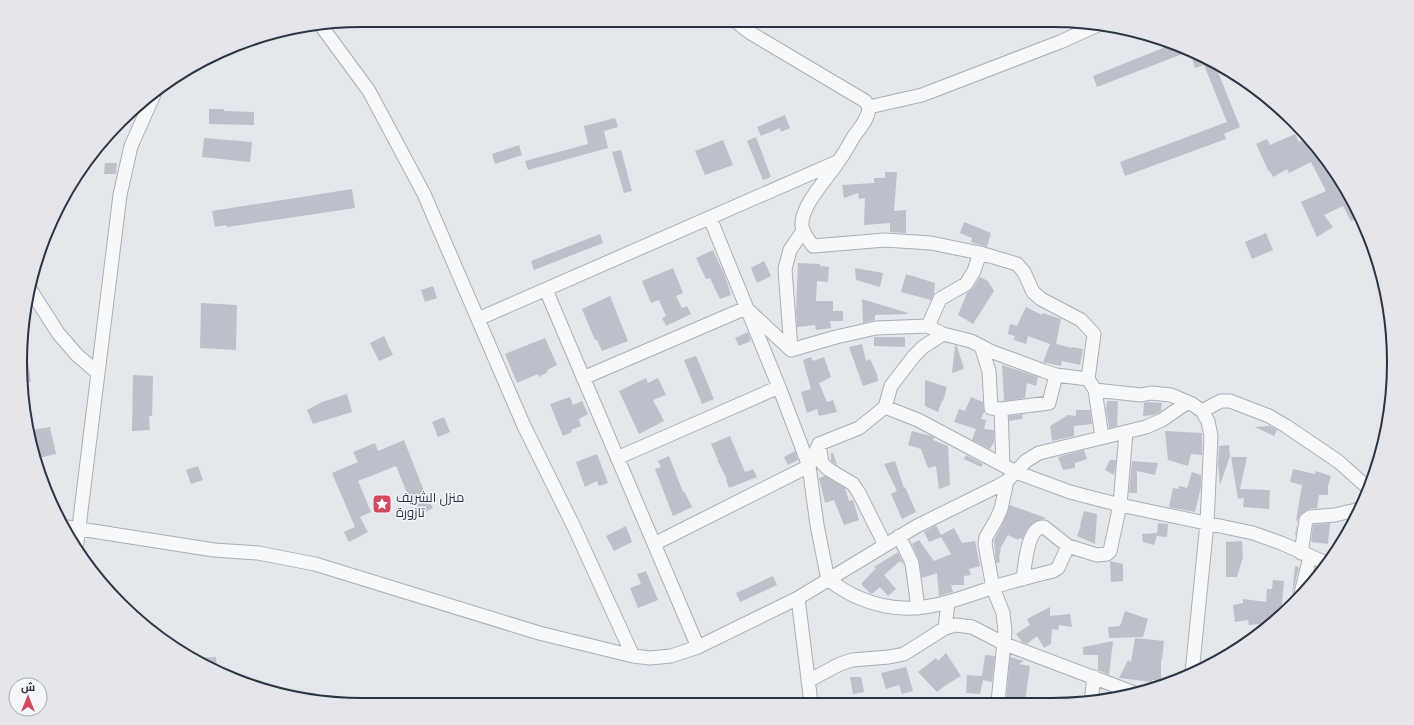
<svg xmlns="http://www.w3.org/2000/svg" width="1414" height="725" font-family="'Open Sans',Cairo,sans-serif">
<rect width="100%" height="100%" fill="#e4e7ec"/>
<path fill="#bbc0ca" d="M1173,44L1203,55L1214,62L1240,127L1224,134L1226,139L1125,176L1120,162L1227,122L1204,65L1195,68L1190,51L1097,87L1093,76Z
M209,109H224V111L254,112V125L209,124Z
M785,115L790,128L781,132L780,128L761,136L757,127Z
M615,118L618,127L604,131L608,148L528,170L525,161L588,144L584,126Z
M1295,134L1299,142L1309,137L1327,162H1326L1336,181L1339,179L1348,191L1360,217L1351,221L1343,206L1324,215L1333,227L1317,237L1301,202L1326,191L1311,162L1289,173L1287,169L1273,177L1270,171L1269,172L1256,144L1267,139L1270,145Z
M756,137L771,177L763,180L747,141Z
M204,138L252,142L250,162L202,157Z
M723,140L733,165L705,175L695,151Z
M519,145L522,155L495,164L492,154Z
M621,150L632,191L624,193L612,152Z
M105,163H117L116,174H104Z
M885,172H897L894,211L906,210V233L890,232V223L864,225L865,198L859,199L858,193L844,198L842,185L874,183V178H885Z
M352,189L355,208L227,227L226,225L215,227L212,211Z
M964,222L991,233L987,247L971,242L972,238L960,233Z
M1266,233L1273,250L1252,259L1245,242Z
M600,234L603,243L534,270L531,261Z
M713,250L725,276L731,295L720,299L710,278L706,279L696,258Z
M764,261L771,276L757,283L751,268Z
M798,263L820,264V266L829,267L828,282L817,281L816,301H833V311H843V321H830L831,328L816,330L815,325L797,327L796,310Z
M673,268L683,293L676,296L682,308L687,306L691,314L666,326L662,318L666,316L659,300L651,303L642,281Z
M855,268L883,273L880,287L856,280Z
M906,274L935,283L934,294L931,300L901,292Z
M980,277L988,281L994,291L973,324L958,315L967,293L973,288Z
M433,286L437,298L425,302L421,290Z
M610,296L628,341L602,351L597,340H595L582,309Z
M862,299L908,313V314L875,315V320L863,323Z
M201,303L237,305L236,350L200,348Z
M1026,307L1042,315L1043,313L1061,319L1056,344L1072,348V347L1083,349L1080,365L1062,361L1061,366L1047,363L1043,362L1050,344L1028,336L1026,344L1014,340L1015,336L1008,334L1010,324L1017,326Z
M748,332L751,341L739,346L735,338Z
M384,336L393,355L379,361L370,343Z
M874,337H905V347L874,346Z
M545,338L557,365L547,370L548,372L539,377L538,374L517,383L505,354Z
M862,344L866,361L870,359L877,374L878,381L863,386L849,347Z
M955,345L957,346L964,369L952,373Z
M24,355H27L31,382L21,384Z
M696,356L714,399L702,404L684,360Z
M811,357L813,361L824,357L831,377L819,383L827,402L833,400L837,412L819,416L817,409L807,413L801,392L811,389L803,360Z
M1002,365L1038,377L1036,386L1027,383L1025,398L1004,401Z
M133,375L153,376L152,416H149L150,430L132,431Z
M646,378L648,383L658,378L666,395L653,400L664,421L639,434L619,391Z
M925,380L947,387L943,401H942L938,412L925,406Z
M347,394L352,412L313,424L307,410L322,402Z
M570,397L573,405L582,401L588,414L579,419L581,426L571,430L572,432L563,436L550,404Z
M971,397L983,402L984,412L981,419L986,420L984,429L994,430V442L990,449L972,440L976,429L954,422L959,409L965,411Z
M1107,401H1118L1117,426L1109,428L1106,409Z
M1146,402L1162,403L1161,411L1154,415L1143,416L1144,403Z
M1076,410H1090L1092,424L1074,426V436L1052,441L1050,426L1068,415L1076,416Z
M1023,414L1022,419L1009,421V416Z
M444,417L450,432L438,437L432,422Z
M1270,426L1277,430L1274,436L1255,427Z
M50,427L56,454L38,458L31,430Z
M912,431L934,437L933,440L948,446L950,485L939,489L936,466L928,468L921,449L908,445Z
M1165,431L1202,433V455L1191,454L1188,466L1168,460Z
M730,436L745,472L753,469L757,477L729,488L726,480L727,479L717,460H718L711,444Z
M404,440L424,491L433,508L421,514L412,496L409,498L396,466L358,481L371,512L360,517L368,532L349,542L344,532L355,527L332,473L358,462L353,452L375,443L378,451Z
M1229,445L1230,456L1220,485L1218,465L1219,446Z
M1084,450L1087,459L1075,463V468L1063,470L1058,457Z
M795,451L798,460L788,465L784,457Z
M831,453H833L837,465L831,461Z
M597,454L608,483L599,486L597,481L585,487L576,462Z
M966,455L983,464L981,467L964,459Z
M669,456L683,492L684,491L692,507L673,516L655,469L661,467L658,461Z
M1231,457H1247L1240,489L1270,490L1269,509L1243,507L1244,498L1238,499Z
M1110,460H1116L1114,475L1105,470Z
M895,461L904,488L905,487L916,512L902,519L891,494L897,491L884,464Z
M1132,461L1158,463L1155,475L1137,471V493H1129Z
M198,466L203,480L191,484L186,470Z
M1293,469L1315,474L1316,471L1331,476L1328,486V495H1319L1317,508L1309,509L1301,514L1298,519L1296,535H1295L1298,520L1296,521L1302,485L1290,482Z
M1192,472L1201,475V487L1195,512L1169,507L1173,488L1179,489V486L1187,488Z
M825,476L845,488L849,501L853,500L859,520L844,525L834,500L825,503L819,478Z
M1010,505L1046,518L1033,523L1027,529L1022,539L1019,538L1018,540L1008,535L1001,547L999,557L1000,562L996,563L994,540L1003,523Z
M1084,511L1097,514L1095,544L1077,536L1081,525H1080Z
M1158,523L1168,524L1167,537L1157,536V535L1154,545L1143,542L1142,534L1157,533Z
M1330,523L1328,544L1311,542L1313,525Z
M936,525L941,535L954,528L962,543L975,541L980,566L969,569L971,575L964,576V585H951L953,592L939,596L937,573L922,578L919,560L912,544L919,540L934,561L951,554L941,537L929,542L924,532Z
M626,526L632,542L614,551L606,536Z
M1242,541L1243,557L1237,577H1226V542Z
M898,552L904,565L900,561L884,575L896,589L888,596L880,587L872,594L870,593L861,584L876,568L874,567Z
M1110,561L1123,564V581L1111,582Z
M1295,566L1299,567L1292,595Z
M646,571L658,600L638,608L630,588L641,584L637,574Z
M773,576L777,585L740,602L736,593Z
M1273,580L1284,581L1281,615L1259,635V624L1249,625L1248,620L1235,622L1233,605L1243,603V599L1266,602L1267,589H1272Z
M1050,607V616L1070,614L1072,627L1059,625L1058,630L1052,629L1051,644L1044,648L1037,636L1027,644L1022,642L1016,634L1030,625L1027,619Z
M1125,611L1148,619L1143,637L1109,638L1108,627L1120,626Z
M1135,638L1164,641L1162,660H1161V680H1152V682L1119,678L1128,660L1131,662Z
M1113,641L1109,675L1098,670V655H1083V647Z
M946,653L961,676L946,685L937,692L918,672L936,658L938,661Z
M985,655L995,656L992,682L983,680L980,694L966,693L967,675L982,676Z
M216,657L217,668H208L193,658Z
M1010,657L1024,661L1019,664L1030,666L1025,702H1006Z
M906,667L913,691L902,694L899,685L886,689L881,673Z
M850,677H861L864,692L853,694Z"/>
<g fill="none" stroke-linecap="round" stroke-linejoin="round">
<defs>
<path id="minor" d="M734,20L749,32L865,101L869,107C869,118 860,128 854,136C849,145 844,154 838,162C828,178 801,205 802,225C802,233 809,240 813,246L885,240L931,243L980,253L1017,264L1024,272L1033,292L1041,299L1081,320L1094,334L1088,379L1095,390L1102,437
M322,27L369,91L424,194L524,426L574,527L633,656
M869,107L922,95L1060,42L1098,25
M710,218L779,387L809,466L817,525L828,580C838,586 847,593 857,597C909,620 945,603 994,587C1013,581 1033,576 1053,571L1058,568L1068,546
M30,289L58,333L77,355L98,373
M546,290L698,647
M478,319L837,162
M928,326L940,299L966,284L974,271L980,253
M981,346L989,371L991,408L1001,409L1049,403L1056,375
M791,350L785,269L790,250L803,231
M583,378L746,308L791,350L836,337L876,328L928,326L943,334L971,341L990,351L1044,371L1056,375L1088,379
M1095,390L1141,395L1151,393L1171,395L1192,404L1202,411L1208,421L1211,436L1207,523L1192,673
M885,407L918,420L1016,472L1070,492L1120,505L1253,533L1281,543L1326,563
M1001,409L1003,465
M1202,411L1221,401H1230L1269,416L1286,426L1339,462L1368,488
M819,444L822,463L828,469L853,484L859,493L885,545
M617,458L779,387
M67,527L214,550L258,553L315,564L539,633L633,656L650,658L671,656L698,647L798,598L917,526L998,486L1007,481L1026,461L1039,453L1146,427L1162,420L1188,402
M899,536L912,563L918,608
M77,543L120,195L131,146L156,90
M654,544L809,466L819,444L859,428L885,407L891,386L914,356L923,347L943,334
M1301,553L1306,520L1310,517L1335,515L1360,509
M1023,579C1025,566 1027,526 1044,527L1068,546L1097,555L1107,554L1110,551L1120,505L1126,432
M1300,597L1310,557
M798,598L811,703
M945,628L948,603
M808,681L840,664L852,660L889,657L904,654L945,628L956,625L972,627L1005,644L1132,692
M998,702L1005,632L1003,613L993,588L985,544L986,537L996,520L1001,509L1007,481
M1091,702L1094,677"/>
</defs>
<use href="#minor" stroke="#a9aeb7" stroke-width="15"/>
<use href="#minor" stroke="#f7f8fa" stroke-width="13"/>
</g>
<defs>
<symbol id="sight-square" viewBox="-11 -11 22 22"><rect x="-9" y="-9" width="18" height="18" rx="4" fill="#d1495b" stroke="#f4f6f9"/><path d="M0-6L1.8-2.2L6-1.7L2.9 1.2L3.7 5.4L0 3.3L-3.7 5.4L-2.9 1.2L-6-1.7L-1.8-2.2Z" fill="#fff"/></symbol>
</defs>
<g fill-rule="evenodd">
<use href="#sight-square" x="371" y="493" width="22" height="22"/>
</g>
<g text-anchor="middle" stroke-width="3" stroke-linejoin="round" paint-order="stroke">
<g font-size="13" fill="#2b3445" stroke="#f4f6f9" text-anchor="start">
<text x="396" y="502">منزل الشريف<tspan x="396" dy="15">تازورة</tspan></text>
</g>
</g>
<path d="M0 0H1414V725H0ZM362 27H1052A335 335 0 0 1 1387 362V363A335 335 0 0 1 1052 698H362A335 335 0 0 1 27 363V362A335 335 0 0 1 362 27Z" fill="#e4e6eb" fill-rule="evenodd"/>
<path fill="none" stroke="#2b3445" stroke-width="2" d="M362 27H1052A335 335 0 0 1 1387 362V363A335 335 0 0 1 1052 698H362A335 335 0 0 1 27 363V362A335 335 0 0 1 362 27Z"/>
<g transform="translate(28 697)"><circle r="19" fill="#f4f6f9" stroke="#a4a8b1"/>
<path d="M0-3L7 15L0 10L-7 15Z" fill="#d1495b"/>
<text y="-6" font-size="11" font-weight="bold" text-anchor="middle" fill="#2b3445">ش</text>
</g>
</svg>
